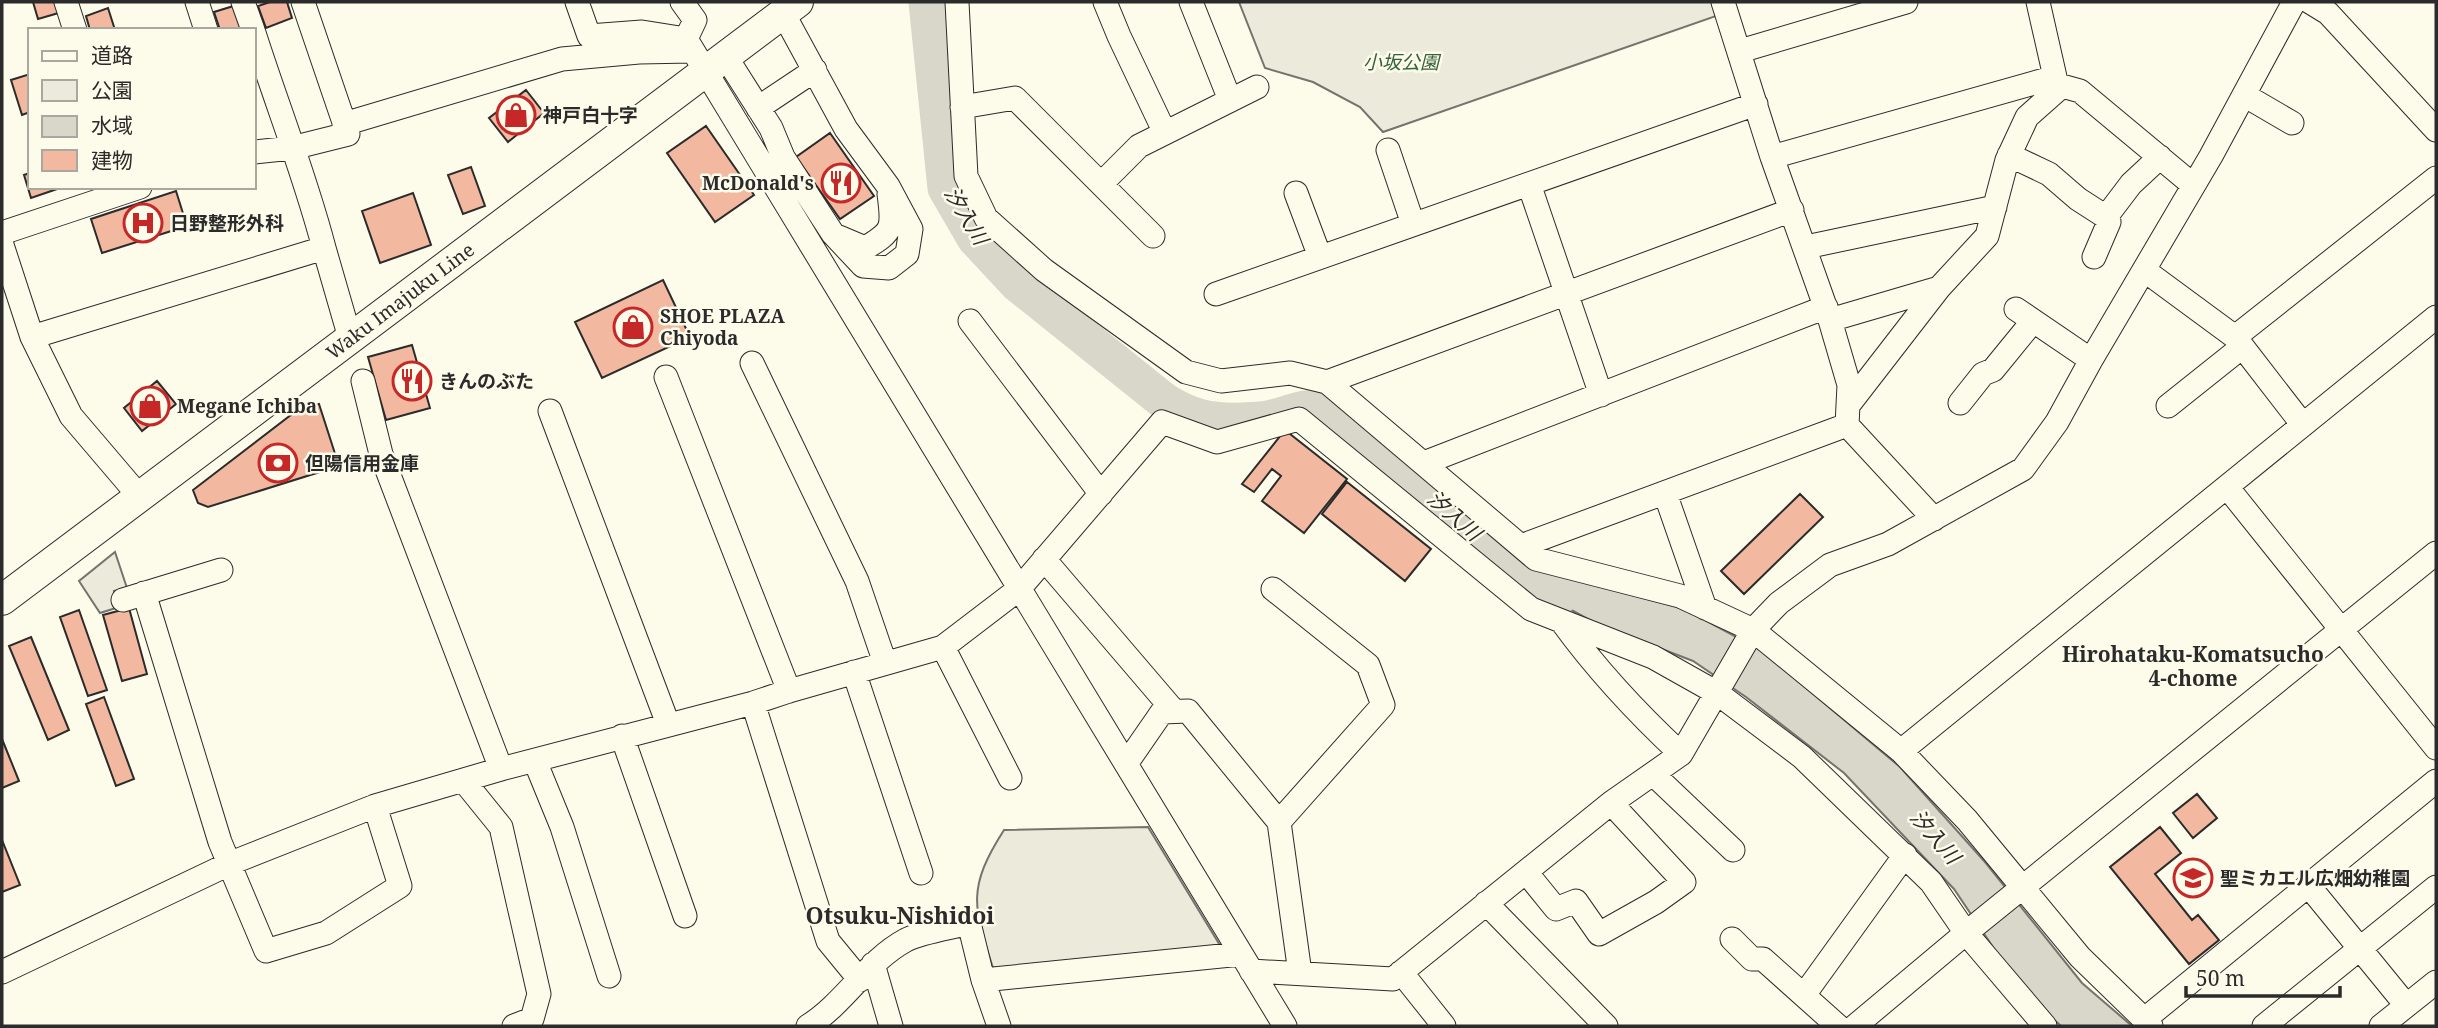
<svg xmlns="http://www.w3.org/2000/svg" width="2438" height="1028" font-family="'Noto Serif','Noto Sans JP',serif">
<rect width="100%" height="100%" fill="#fdfbea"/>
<path fill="#ecebdb" stroke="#74746e" stroke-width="2" d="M1239,2H1714L1719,15L1383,132L1360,107L1313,82L1265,68Z
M115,552L127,588L114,591L119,607L100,613L79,581Z
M1148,827L1221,947L993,968C973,906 967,888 1004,830Z"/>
<path fill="#d8d7c9" stroke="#74746e" stroke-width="2" d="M1474,516L1540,570L1684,609L1761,650L1900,767L1985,862L2082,983L2132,1026H2061L2038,1005L1999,956L1954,889L1844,773L1746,697L1693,661L1597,624L1533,589Z"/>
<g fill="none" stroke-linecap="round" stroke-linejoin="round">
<path stroke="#d8d7c9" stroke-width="37" d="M927,2L946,188L975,238L1018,284L1164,401C1191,418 1210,422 1241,421C1250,420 1260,421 1268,419C1304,411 1304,401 1341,417L1514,568L1561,595"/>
</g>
<path fill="#f2b8a0" stroke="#2b2b2b" stroke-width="2" d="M33,2H59L62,12L38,19Z
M270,2H287L292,18L266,28L258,6Z
M240,4L247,25L235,30H220L214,12Z
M108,8L115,30H90L86,16Z
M30,74V112L22,115L11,80Z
M526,90L544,113L508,142L489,118Z
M706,126L754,195L715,222L667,153Z
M830,133L874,196L840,219L796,157Z
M471,167L485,206L463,214L448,175Z
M30,173V187H63L31,198L24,175Z
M176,191L187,226L102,253L91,219Z
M413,193L431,245L380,263L362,211Z
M663,280L690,337L602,378L575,322Z
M412,345L430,408L386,420L368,357Z
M157,381L176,404L142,431L124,408Z
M319,404L339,466L208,507L198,503L193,490L300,408Z
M1285,430L1347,479L1304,533L1262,501L1281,476L1272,469L1254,492L1242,484Z
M1347,482L1431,549L1405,581L1322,514Z
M1800,494L1823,517L1744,594L1721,571Z
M129,608L147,674L122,681L103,615Z
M79,610L107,690L88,696L60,617Z
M31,637L69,730L48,740L9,646Z
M104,697L134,779L116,786L86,704Z
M2,739L19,781L2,788Z
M2197,794L2217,818L2193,838L2173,813Z
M2160,827L2181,853L2155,874L2192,920L2198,915L2219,940L2189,964L2110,867Z
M2,840L20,885L2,892Z"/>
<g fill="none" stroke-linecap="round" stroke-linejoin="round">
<defs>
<path id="minor" d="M66,2L75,30
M197,2L206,30
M243,2L253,30
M577,2L589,36L642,32L686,39
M682,2L695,20L686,39
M957,2L966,176L986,218L1044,270L1186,372L1221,381L1290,373L1327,382L1536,559L1680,596L1753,630L1901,751L1967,820L2080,957L2151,1026
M1105,2L1119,36L1165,133
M1191,2L1230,100
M1723,2L1772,157L1830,320L1849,385L1847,425L1934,519
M2310,2L2328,13L2436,130
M686,39L1285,1026
M1740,51L1906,2
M726,57L771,128L783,157L833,234L863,266L889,268L907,254L911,229L888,186L846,129L783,13
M2244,95L2292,123
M962,107L1015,98L1153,236
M758,108L815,70
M344,124L562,59L639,52L692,51
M1388,150L1413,224
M254,152L292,148L348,134L303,2
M2009,155L2049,174L2078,199L2106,217
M1772,157L2055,77L2038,2
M1101,184L1139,146L1257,87
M1529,184L1601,395
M1296,193L1320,257
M2,233L140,187
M839,237L865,248C895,231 893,226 889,194
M2,245L32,337L71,416L140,497
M1806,247L1995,207
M324,248L350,338
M2094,257L2109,222L2106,217L2131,184L2160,157
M2144,270L2235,337L2303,425
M1216,294L1756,104
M2016,309L2091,360
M1830,320L1939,288
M970,321L1101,494
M32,337L324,248C305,175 277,105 254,33
M2235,337L2436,178
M752,363L857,581L885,663
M666,377L789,691
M363,381L381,454L501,769
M1327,382L1792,210
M1850,403L1939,288L1987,236L2007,160L2027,117L2062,86L2080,91L2193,185
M1960,403L1983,374L1993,370L2033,321
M2168,406L2242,347
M550,411L668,724
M1424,463L1826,307
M2227,487L2436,748
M1665,493L1705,608
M1521,546L1847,425
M1044,559L1174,711
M144,593L220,842L266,951L326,933L400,886L375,806
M123,600L221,570
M1562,622C1597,670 1638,714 1681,754
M943,647L1010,778
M854,672L921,873
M753,703L828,941L860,980
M622,736L685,916
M1901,751L2436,317
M535,761L562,827L609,976
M1126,764L1162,712L1188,711L1279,822L1383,705L1368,665L1273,589
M1653,774L1733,850
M463,780L501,827L539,994L532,1019L514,1026
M1279,822L1300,973
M1526,872L1556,909L1576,901L1599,934L1656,902L1684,882L1611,803
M2308,885L2406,1005
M1486,903L1606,1026
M1732,939L1752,959H1763L1838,1026
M873,964L891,1026
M1251,971L1393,979L1611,803L1681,754L1753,630L1779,603L1830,565L1888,544L2023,469L2057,422L2091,360L2211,156L2294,2
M2,972L231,863L375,806L501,769L753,703L789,691L943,647L1019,589L1162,422L1217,442L1299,419L1531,609L1653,657L1717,693L1802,757L1931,882L1966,933L2045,1026
M1401,972L1444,1026
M983,980L1241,954
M1804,995L1905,855
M2145,1019L2436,781
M808,1026C845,1003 867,961 906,940C922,932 951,928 969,923L983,980L999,1026
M1855,1026L1966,933L2436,553
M2264,1026L2436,887
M2381,1026L2436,982"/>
<path id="major" d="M2,600L798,2"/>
</defs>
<use href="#minor" stroke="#2b2b2b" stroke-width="25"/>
<use href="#major" stroke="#2b2b2b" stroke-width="32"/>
<use href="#minor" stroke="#fdfbea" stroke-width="23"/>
<use href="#major" stroke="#fdfbea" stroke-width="30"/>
</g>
<defs>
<symbol id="shop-ring" viewBox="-11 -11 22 22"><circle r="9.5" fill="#fdfbea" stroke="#c62828" stroke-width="1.5"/><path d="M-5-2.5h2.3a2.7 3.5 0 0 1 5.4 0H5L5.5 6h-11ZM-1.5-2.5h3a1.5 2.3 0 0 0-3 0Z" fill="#c62828"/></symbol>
<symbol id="restaurant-ring" viewBox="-11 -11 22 22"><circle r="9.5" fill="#fdfbea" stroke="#c62828" stroke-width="1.5"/><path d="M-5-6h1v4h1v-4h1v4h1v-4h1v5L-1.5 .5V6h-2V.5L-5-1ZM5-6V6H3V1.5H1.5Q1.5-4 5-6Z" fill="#c62828"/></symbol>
<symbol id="hospital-ring" viewBox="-11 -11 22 22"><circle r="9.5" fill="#fdfbea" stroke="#c62828" stroke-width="1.5"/><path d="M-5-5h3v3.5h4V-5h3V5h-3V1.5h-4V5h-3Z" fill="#c62828"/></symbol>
<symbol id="bank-ring" viewBox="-11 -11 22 22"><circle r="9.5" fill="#fdfbea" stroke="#c62828" stroke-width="1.5"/><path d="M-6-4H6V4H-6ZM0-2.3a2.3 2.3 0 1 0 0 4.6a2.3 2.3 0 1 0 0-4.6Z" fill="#c62828"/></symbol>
<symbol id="school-ring" viewBox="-11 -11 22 22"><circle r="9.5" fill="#fdfbea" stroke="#c62828" stroke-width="1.5"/><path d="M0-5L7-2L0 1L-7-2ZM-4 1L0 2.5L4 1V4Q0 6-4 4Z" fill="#c62828"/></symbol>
</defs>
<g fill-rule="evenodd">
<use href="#shop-ring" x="494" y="93" width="44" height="44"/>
<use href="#restaurant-ring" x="819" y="161" width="44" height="44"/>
<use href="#hospital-ring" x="121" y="201" width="44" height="44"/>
<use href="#shop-ring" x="611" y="305" width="44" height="44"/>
<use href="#restaurant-ring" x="390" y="359" width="44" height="44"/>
<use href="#shop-ring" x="128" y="384" width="44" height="44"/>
<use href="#bank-ring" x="256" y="441" width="44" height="44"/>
<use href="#school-ring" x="2171" y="856" width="44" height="44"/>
</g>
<g text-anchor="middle" stroke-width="5" stroke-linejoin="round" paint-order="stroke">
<g font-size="19" font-style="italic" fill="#34623c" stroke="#fdfbea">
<text x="1401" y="69">小坂公園</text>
</g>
<g font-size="19" font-weight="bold" fill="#2b2b2b" stroke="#fdfbea" text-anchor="start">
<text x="543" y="122">神戸白十字</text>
<text x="814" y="190" text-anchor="end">McDonald's</text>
<text x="170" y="230">日野整形外科</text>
<text x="660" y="323">SHOE PLAZA<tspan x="660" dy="22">Chiyoda</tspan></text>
<text x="439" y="388">きんのぶた</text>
<text x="177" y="413">Megane Ichiba</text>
<text x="305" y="470">但陽信用金庫</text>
<text x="2220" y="885">聖ミカエル広畑幼稚園</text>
</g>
<g font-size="19" fill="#2b2b2b" stroke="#fdfbea">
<text transform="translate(400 301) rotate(-37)" y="7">Waku Imajuku Line</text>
</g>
<g font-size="21" font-style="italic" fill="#2b2b2b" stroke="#fdfbea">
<text transform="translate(966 216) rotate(59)" y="7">汐入川</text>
<text transform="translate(1454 516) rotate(41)" y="7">汐入川</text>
<text transform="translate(1935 837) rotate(49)" y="7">汐入川</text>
</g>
<g font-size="21" font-weight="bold" fill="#2b2b2b" stroke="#fdfbea">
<text x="2193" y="662">Hirohataku-Komatsucho<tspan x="2193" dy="24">4-chome</tspan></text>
</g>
<g font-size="23" font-weight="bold" fill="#2b2b2b" stroke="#fdfbea">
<text x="900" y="924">Otsuku-Nishidoi</text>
</g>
</g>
<rect width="2438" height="1028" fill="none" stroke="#2b2b2b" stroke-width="7"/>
<rect x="28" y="28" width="228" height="161" fill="#fdfbea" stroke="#a9a89e" stroke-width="2"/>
<rect x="42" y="51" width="35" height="10" fill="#fdfbea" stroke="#a9a89e" stroke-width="2"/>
<text x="91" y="63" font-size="21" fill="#2b2b2b">道路</text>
<rect x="42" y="80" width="35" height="21" fill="#ecebdb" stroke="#a9a89e" stroke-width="2"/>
<text x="91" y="98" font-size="21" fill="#2b2b2b">公園</text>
<rect x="42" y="116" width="35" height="21" fill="#d8d7c9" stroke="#a9a89e" stroke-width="2"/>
<text x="91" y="133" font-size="21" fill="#2b2b2b">水域</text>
<rect x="42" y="150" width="35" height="21" fill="#f2b8a0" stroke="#a9a89e" stroke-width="2"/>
<text x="91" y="168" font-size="21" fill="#2b2b2b">建物</text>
<path d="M2186 986v10h154v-10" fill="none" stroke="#2b2b2b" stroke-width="3.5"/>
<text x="2196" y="986" font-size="21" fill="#2b2b2b" stroke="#fdfbea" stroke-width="5" paint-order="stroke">50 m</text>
</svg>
